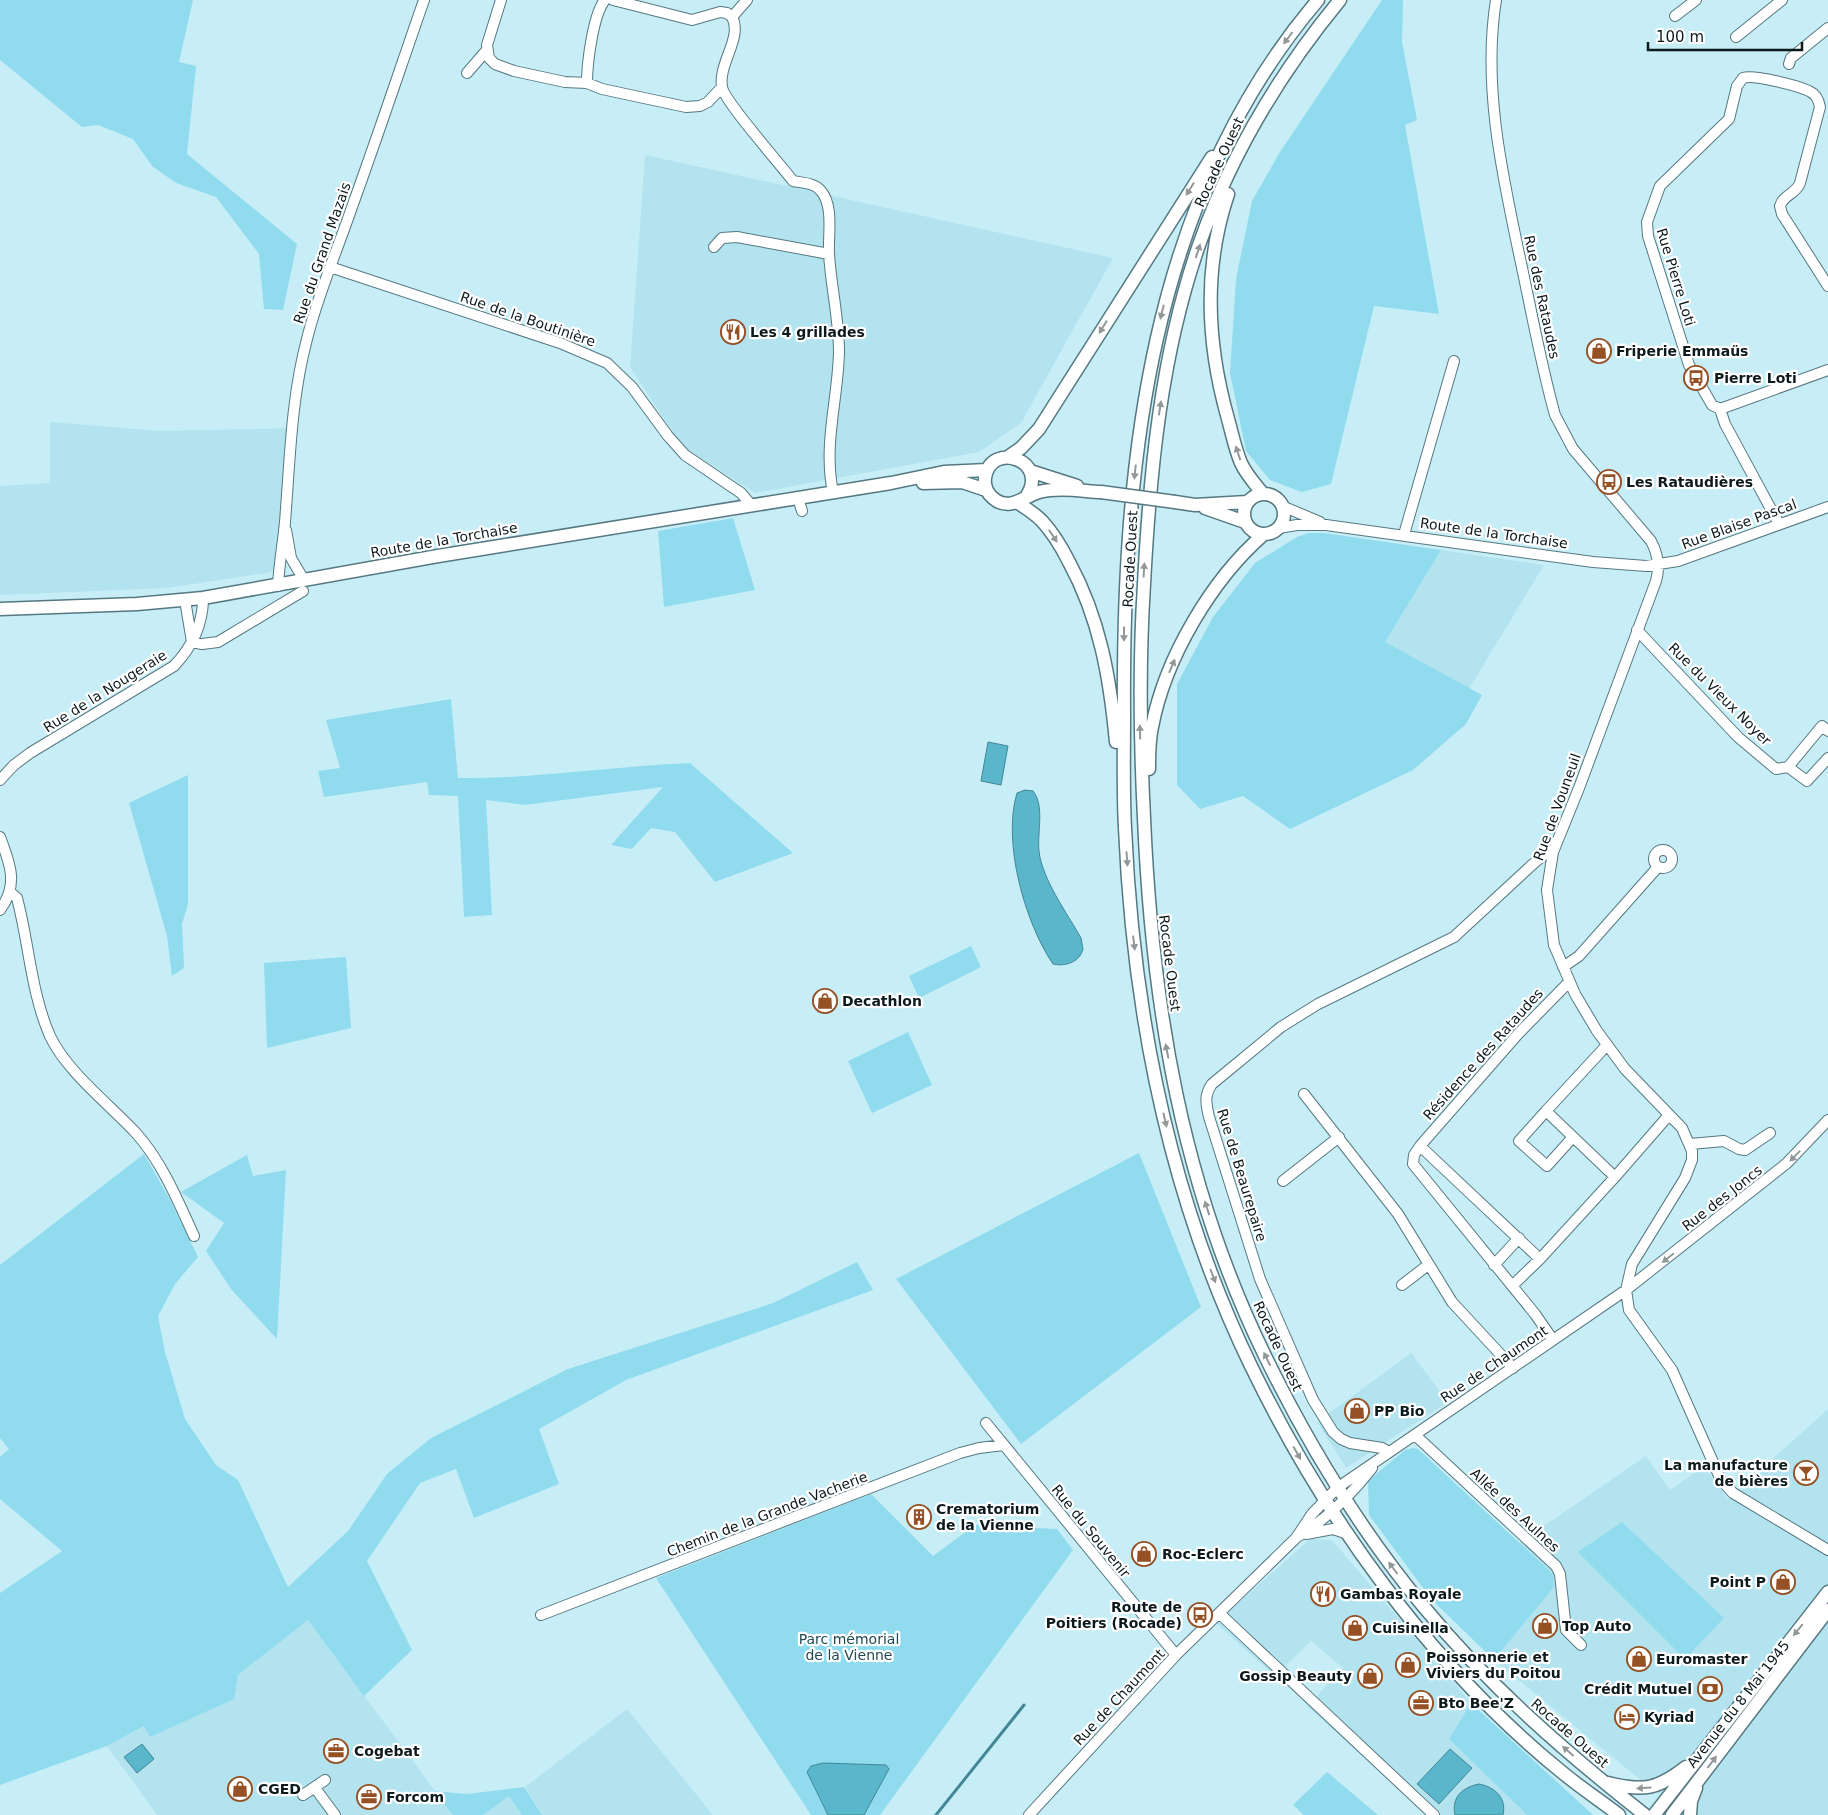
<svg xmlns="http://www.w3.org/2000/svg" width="1828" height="1815" font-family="'DejaVu Sans',sans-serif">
<rect width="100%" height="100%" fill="#c7eef7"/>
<path fill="#b3e3ef" d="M645,155L842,198L1113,258L1021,423L979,452L755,493L682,446L630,367Z
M50,422L160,431L298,428L285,570L168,588L0,595V486L50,483Z
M1441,550L1544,565L1469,689L1385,642Z
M1411,1353L1448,1402L1346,1468L1317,1422Z
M1828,1409V1815H1643L1659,1795L1494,1660L1554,1587L1553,1574L1519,1543L1646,1456L1670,1490L1704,1466L1728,1499Z
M1310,1539L1332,1540L1471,1703L1449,1739L1527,1815H1427L1307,1706L1343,1668L1311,1641L1275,1676L1216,1623Z
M308,1620L453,1815H157L107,1746L145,1726L150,1737L238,1675Z
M627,1709L713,1815H542L525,1787Z
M510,1795L522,1815H483Z"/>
<path fill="#91dbee" d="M0,0H193L179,62L196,66L187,154L297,244L283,310L264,309L259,254L216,197L176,183L152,166L133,139L98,125L82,127L0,60Z
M1382,0H1403L1402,42L1417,120L1405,125L1439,314L1374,306L1331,484L1302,492L1270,480L1246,451L1230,373L1236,279L1252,201L1280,152Z
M733,518L755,590L664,607L658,531Z
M1309,533H1324L1441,550L1385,642L1482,695L1466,724L1413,770L1290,829L1243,796L1200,809L1177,785V684L1213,617L1255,563L1297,537Z
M451,699L458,778C536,779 613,766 690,763L793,853L715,882L675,832L651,828L632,849L611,845L663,787L525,805L486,800L492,915L464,917L458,796L429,795L427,782L324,797L318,771L340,768L326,720Z
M188,775V904L182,924L184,968L172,976L167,936L129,803Z
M971,946L981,967L919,998L909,976Z
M346,957L351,1028L267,1048L264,963Z
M908,1032L932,1085L872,1113L848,1061Z
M1139,1153L1201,1307L1021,1444L896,1279Z
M144,1154L169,1198L198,1257L175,1284L158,1316L165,1352L185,1419L216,1465L238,1480L288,1587L348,1531L387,1474L431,1438L568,1369L773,1303L857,1262L873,1290L626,1380L539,1429L559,1484L474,1518L456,1469L420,1483L367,1561L412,1650L364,1696L308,1620L238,1675L234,1699L150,1737L144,1726L107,1746L0,1785V1593L62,1551L0,1499V1457L9,1449L0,1438V1265Z
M247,1155L253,1176L286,1170L277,1339L231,1289L206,1251L224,1223L181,1192Z
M1413,1448L1418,1449L1553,1574L1554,1587L1494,1660L1432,1600L1369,1515L1368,1481L1405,1450Z
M871,1494L933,1556L975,1525L1057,1529L1073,1550L880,1815H811L656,1578Z
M1622,1522L1724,1618L1685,1659L1578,1552Z
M1471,1703L1593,1815H1527L1525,1813L1449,1739Z
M1327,1772L1378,1815H1304L1293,1805Z
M524,1787L542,1815H522L509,1796L483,1815H453L434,1791L467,1794Z"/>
<path fill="#5ab6cb" stroke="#438797" d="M988,742L1008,746L1001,785L981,781Z
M1025,790L1033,791C1045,806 1037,832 1039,851C1042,879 1067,913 1081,938L1083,949C1080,962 1065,967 1053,964C1025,923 1002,842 1017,793Z
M142,1744L154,1759L137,1773L124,1757Z
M1450,1749L1472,1768L1439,1804L1417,1784Z
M823,1763L886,1765L889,1769L864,1815H828L807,1772L811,1766Z
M1479,1784C1495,1787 1507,1798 1503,1815H1455C1451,1797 1463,1787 1479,1784Z"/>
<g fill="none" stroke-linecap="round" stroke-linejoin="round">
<path stroke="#438797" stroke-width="3" d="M936,1815L1024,1705"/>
<defs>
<path id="minor" d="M501,0L487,45L489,58L495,64L514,71L565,82L587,83L602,89L686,107L700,106L708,102L722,87
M613,0L692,20L720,12L727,13L732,17
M747,0L732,17C743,38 718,63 722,87C724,101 781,165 793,181C803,183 815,183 821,191C834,206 828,235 829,254C831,287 839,319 839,352C838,399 823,445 833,492
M1496,0C1482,87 1503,178 1521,263C1532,314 1541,365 1555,415L1573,449L1651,541C1658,554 1660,567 1656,581L1579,788L1553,852L1547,890L1554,945L1575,994L1597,1031L1625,1069L1682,1128L1692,1151V1160L1685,1178L1632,1264L1626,1290L1629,1310L1672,1370L1721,1480L1733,1493L1828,1550
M1675,16L1696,0
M1736,37L1782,0
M1789,64L1791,58L1828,28
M467,73L486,51
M587,83C587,64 593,14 605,0
M714,247L722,238L737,237L829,254
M330,267L560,343L607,363L632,387L668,436L685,455L741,493L752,506
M1720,409L1828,370
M798,498L802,511
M1282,506L1320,522
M1779,524L1725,424L1720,409L1712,405L1689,365L1648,236L1647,222L1660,186L1729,119L1737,86L1743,78C1753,74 1799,86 1809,91C1816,94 1819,101 1820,107L1800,183C1796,194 1783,195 1780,206L1782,214L1828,286
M1278,528L1297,525H1326L1593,562L1646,566L1678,561L1828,507
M286,530L291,558L304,580
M1406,536L1405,531L1454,361
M278,586C279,564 283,543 285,522C290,460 291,399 307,339C318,294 337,251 352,207C377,138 400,69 424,0
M185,600L192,642
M1637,630L1738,737L1776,769L1788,767L1822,726L1828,731
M192,642L202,644L218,642L303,591
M1788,767L1807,781L1828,758
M0,780L14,765L30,753L174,666C192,647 203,625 203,598
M0,837C10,864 19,884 0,910
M1654 859a9 9 0 1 1 18 0a9 9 0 1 1-18 0Z
M10,892L17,898C29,943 31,993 50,1036C67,1072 109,1104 136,1133C162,1162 178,1201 194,1236
M1563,967L1579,956L1658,867
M1607,1045L1546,1111L1615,1177L1669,1115
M1304,1094L1398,1214L1452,1302L1513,1368
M1546,1111L1519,1141L1547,1166L1573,1137
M1690,1144L1724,1141L1739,1149L1745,1150L1770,1133
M1420,1146L1518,1034L1569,982
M1283,1181L1339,1137
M1494,1265L1519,1238
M1402,1285L1428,1265
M1512,1286L1540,1259
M1553,1340L1535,1314L1413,1164L1414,1155L1420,1146L1540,1259L1615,1177
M986,1423L1176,1655
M1415,1435L1556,1566L1560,1574L1566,1630L1581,1645
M1389,1452L1382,1448L1350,1443L1341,1439L1333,1432L1313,1400L1260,1279L1209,1117C1206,1104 1204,1095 1212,1084L1281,1027L1318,1004L1454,937L1533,864L1545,854L1553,852
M1306,1534L1333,1529L1348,1534
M1299,1536C1328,1518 1351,1495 1372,1468
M1219,1613L1434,1815
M541,1615L960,1453L979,1448L1004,1445
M315,1788L335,1815
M303,1795L325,1780
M1029,1815L1176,1655L1296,1538L1312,1514L1337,1488L1626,1290L1787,1163L1828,1120"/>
<path id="major" d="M1318,0C1149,198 1122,466 1124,716C1124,753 1123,791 1125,828C1133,1012 1170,1199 1251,1366C1325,1519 1430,1665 1563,1773C1581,1788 1601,1801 1619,1815
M1340,0C1279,74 1231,154 1199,245C1161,354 1150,470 1144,584C1139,662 1140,740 1144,818C1152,1007 1182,1187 1266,1358C1309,1446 1361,1531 1423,1606C1488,1685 1565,1752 1645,1815
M1228,194C1203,268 1207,345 1228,419C1232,433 1235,449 1241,463C1246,474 1255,484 1263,494
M1008,457L1021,448L1039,429L1212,157
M1030,471L1077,486
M923,483L962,482L986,490
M1244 514a20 20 0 1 1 40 0a20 20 0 1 1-40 0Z
M1026,497C1051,460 990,440 985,478C984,486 987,493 993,498C1009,512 1023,497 1039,492C1059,487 1081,491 1101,492
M1175,502L1195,505L1247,502
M1018,503C1026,508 1035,514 1042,521C1053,533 1062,548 1069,562C1100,619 1110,678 1116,742
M1205,508L1245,522
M0,609L137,604L203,598L438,556L891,483L944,472L987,470
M1149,769C1149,755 1149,740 1152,727C1165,658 1212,579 1264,534
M1608,1783C1644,1792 1658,1789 1686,1767
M1654,1815L1828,1592
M1672,1815L1828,1610
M1690,1815L1691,1801L1696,1788"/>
</defs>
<use href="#minor" stroke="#557881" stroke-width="12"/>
<use href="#major" stroke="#557881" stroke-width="15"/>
<use href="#minor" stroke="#fff" stroke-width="10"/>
<use href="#major" stroke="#fff" stroke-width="12"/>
<defs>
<path id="major-bridge" d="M1101,492L1175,502"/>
</defs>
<use href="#major-bridge" stroke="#557881" stroke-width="15" stroke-linecap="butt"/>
<use href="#major-bridge" stroke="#fff" stroke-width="12"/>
</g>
<defs><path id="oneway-solid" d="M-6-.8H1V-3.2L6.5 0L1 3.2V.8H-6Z" transform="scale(1.25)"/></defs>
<g fill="#929899">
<use href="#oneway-solid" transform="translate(1288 38) rotate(127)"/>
<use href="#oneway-solid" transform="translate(1190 189) rotate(122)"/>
<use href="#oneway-solid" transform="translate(1198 251) rotate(-72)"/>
<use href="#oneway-solid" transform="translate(1162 312) rotate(104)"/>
<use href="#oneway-solid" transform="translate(1103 327) rotate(122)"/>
<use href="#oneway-solid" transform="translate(1160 408) rotate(-81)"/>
<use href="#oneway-solid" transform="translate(1238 453) rotate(-108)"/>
<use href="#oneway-solid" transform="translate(1135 472) rotate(96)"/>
<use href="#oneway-solid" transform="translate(1053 536) rotate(56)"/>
<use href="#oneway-solid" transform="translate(1144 570) rotate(-87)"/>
<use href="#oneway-solid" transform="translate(1124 634) rotate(91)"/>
<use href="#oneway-solid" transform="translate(1172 666) rotate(-67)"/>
<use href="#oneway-solid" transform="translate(1140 732) rotate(-92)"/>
<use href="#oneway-solid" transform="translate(1127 859) rotate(86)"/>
<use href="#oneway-solid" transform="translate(1134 943) rotate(83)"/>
<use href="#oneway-solid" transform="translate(1167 1051) rotate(-101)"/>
<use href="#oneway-solid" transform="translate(1165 1120) rotate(77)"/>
<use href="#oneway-solid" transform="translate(1795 1156) rotate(134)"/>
<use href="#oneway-solid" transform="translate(1207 1208) rotate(-108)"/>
<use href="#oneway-solid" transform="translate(1668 1258) rotate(141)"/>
<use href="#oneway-solid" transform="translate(1213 1276) rotate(69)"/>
<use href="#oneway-solid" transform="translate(1267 1359) rotate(-116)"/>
<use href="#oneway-solid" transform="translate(1297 1453) rotate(61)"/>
<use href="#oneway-solid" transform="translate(1393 1568) rotate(-127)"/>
<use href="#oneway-solid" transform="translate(1798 1630) rotate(129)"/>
<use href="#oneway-solid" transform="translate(1568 1751) rotate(-139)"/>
<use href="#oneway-solid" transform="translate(1712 1762) rotate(-52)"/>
<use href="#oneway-solid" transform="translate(1644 1788) rotate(177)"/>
</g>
<defs>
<symbol id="restaurant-ring" viewBox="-11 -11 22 22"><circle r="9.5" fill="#fff" stroke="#955024" stroke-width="1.5"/><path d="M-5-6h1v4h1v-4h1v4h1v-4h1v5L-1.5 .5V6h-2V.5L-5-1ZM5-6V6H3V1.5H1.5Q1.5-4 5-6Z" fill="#955024"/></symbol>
<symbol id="shop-ring" viewBox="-11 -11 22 22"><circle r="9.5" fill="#fff" stroke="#955024" stroke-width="1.5"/><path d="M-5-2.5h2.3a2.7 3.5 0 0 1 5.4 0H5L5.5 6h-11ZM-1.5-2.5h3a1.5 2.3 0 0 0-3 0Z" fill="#955024"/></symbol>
<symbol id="bus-ring" viewBox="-11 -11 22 22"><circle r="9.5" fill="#fff" stroke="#955024" stroke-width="1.5"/><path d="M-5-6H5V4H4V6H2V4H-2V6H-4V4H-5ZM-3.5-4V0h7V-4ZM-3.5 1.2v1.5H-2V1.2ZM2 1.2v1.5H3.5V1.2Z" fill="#955024"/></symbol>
<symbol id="bar-ring" viewBox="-11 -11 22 22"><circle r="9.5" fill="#fff" stroke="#955024" stroke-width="1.5"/><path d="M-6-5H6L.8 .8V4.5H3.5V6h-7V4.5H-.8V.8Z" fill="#955024"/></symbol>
<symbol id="building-ring" viewBox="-11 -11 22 22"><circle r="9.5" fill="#fff" stroke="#955024" stroke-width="1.5"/><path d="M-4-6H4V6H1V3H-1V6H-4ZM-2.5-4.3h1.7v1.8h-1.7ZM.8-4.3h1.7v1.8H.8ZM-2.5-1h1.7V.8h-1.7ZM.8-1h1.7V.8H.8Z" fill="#955024"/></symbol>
<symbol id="bank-ring" viewBox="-11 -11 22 22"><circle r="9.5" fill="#fff" stroke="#955024" stroke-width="1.5"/><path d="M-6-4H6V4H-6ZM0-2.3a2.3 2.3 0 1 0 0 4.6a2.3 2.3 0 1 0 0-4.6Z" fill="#955024"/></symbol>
<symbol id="office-ring" viewBox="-11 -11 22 22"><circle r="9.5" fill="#fff" stroke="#955024" stroke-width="1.5"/><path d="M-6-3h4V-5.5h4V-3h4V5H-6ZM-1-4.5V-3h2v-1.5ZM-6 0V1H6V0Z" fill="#955024"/></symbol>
<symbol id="hotel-ring" viewBox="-11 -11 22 22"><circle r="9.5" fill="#fff" stroke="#955024" stroke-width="1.5"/><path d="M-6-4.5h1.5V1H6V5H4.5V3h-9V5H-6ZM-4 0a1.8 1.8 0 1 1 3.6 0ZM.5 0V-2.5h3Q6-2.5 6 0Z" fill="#955024"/></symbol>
</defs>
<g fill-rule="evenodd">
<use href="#restaurant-ring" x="719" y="318" width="28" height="28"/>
<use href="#shop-ring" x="1585" y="337" width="28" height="28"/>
<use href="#bus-ring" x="1682" y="364" width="28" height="28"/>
<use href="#bus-ring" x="1595" y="468" width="28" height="28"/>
<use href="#shop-ring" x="811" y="987" width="28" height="28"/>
<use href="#shop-ring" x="1343" y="1397" width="28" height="28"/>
<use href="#bar-ring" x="1792" y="1459" width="28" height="28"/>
<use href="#building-ring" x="905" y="1503" width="28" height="28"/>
<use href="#shop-ring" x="1130" y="1540" width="28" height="28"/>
<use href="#shop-ring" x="1769" y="1568" width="28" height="28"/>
<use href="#restaurant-ring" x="1309" y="1580" width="28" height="28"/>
<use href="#bus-ring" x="1186" y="1601" width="28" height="28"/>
<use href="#shop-ring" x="1531" y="1612" width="28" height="28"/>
<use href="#shop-ring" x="1341" y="1614" width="28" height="28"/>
<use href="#shop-ring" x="1625" y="1645" width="28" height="28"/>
<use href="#shop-ring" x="1394" y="1651" width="28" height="28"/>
<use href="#shop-ring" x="1356" y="1662" width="28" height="28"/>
<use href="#bank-ring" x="1696" y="1675" width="28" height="28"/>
<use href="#office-ring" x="1407" y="1689" width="28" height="28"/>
<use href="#hotel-ring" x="1613" y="1703" width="28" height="28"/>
<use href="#office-ring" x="322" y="1737" width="28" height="28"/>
<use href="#shop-ring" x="226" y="1775" width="28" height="28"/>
<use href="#office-ring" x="355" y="1783" width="28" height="28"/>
</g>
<g text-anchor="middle" stroke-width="4.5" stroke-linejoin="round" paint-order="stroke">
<g font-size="14" fill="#0c1a1d" stroke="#fff">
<text transform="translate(1219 162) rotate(-65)" y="5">Rocade Ouest</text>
<text transform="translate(322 253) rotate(-71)" y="5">Rue du Grand Mazais</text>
<text transform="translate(1676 277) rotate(73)" y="5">Rue Pierre Loti</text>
<text transform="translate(1542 297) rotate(78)" y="5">Rue des Rataudes</text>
<text transform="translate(528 319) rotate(19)" y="5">Rue de la Boutinière</text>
<text transform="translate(1739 524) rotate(-20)" y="5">Rue Blaise Pascal</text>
<text transform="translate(1494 533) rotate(8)" y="5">Route de la Torchaise</text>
<text transform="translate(444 540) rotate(-10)" y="5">Route de la Torchaise</text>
<text transform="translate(1130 559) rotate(-87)" y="5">Rocade Ouest</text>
<text transform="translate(105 691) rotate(-32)" y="5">Rue de la Nougeraie</text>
<text transform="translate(1720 694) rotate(45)" y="5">Rue du Vieux Noyer</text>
<text transform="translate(1557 807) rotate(-70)" y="5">Rue de Vouneuil</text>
<text transform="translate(1170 963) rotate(83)" y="5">Rocade Ouest</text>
<text transform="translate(1483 1054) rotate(-48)" y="5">Résidence des Rataudes</text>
<text transform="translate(1242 1175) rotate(73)" y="5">Rue de Beaurepaire</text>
<text transform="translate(1722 1198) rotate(-38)" y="5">Rue des Joncs</text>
<text transform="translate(1278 1346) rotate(65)" y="5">Rocade Ouest</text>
<text transform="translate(1494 1364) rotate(-34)" y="5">Rue de Chaumont</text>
<text transform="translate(1515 1510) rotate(43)" y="5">Allée des Aulnes</text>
<text transform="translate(767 1514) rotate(-21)" y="5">Chemin de la Grande Vacherie</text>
<text transform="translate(1091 1531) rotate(51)" y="5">Rue du Souvenir</text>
<text transform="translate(1119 1697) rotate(-47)" y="5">Rue de Chaumont</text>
<text transform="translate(1738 1704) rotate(-52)" y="5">Avenue du 8 Mai 1945</text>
<text transform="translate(1570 1733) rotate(41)" y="5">Rocade Ouest</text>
</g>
<g font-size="14" font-weight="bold" fill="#0c1a1d" stroke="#fff" text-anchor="start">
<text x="750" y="337">Les 4 grillades</text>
<text x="1616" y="356">Friperie Emmaüs</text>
<text x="1714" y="383">Pierre Loti</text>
<text x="1626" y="487">Les Rataudières</text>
<text x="842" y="1006">Decathlon</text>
<text x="1374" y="1416">PP Bio</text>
<text x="1788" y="1470" text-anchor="end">La manufacture<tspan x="1788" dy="16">de bières</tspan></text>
<text x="936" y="1514">Crematorium<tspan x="936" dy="16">de la Vienne</tspan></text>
<text x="1162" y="1559">Roc-Eclerc</text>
<text x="1766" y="1587" text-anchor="end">Point P</text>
<text x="1340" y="1599">Gambas Royale</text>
<text x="1182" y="1612" text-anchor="end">Route de<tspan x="1182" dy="16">Poitiers (Rocade)</tspan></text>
<text x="1562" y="1631">Top Auto</text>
<text x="1372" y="1633">Cuisinella</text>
<text x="1426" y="1662">Poissonnerie et<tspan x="1426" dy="16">Viviers du Poitou</tspan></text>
<text x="1656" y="1664">Euromaster</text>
<text x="1352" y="1681" text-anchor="end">Gossip Beauty</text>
<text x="1692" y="1694" text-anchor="end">Crédit Mutuel</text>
<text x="1438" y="1708">Bto Bee'Z</text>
<text x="1644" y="1722">Kyriad</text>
<text x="354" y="1756">Cogebat</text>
<text x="258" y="1794">CGED</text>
<text x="386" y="1802">Forcom</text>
</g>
<g font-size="14" fill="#204a53" stroke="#fff">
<text x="849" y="1644">Parc mémorial<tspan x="849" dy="16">de la Vienne</tspan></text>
</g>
</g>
<path d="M1648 42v8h154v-8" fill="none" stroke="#0c1a1d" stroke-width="2.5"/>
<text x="1656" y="42" font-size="15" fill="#0c1a1d" stroke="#ffffff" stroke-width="4" paint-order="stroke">100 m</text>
</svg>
